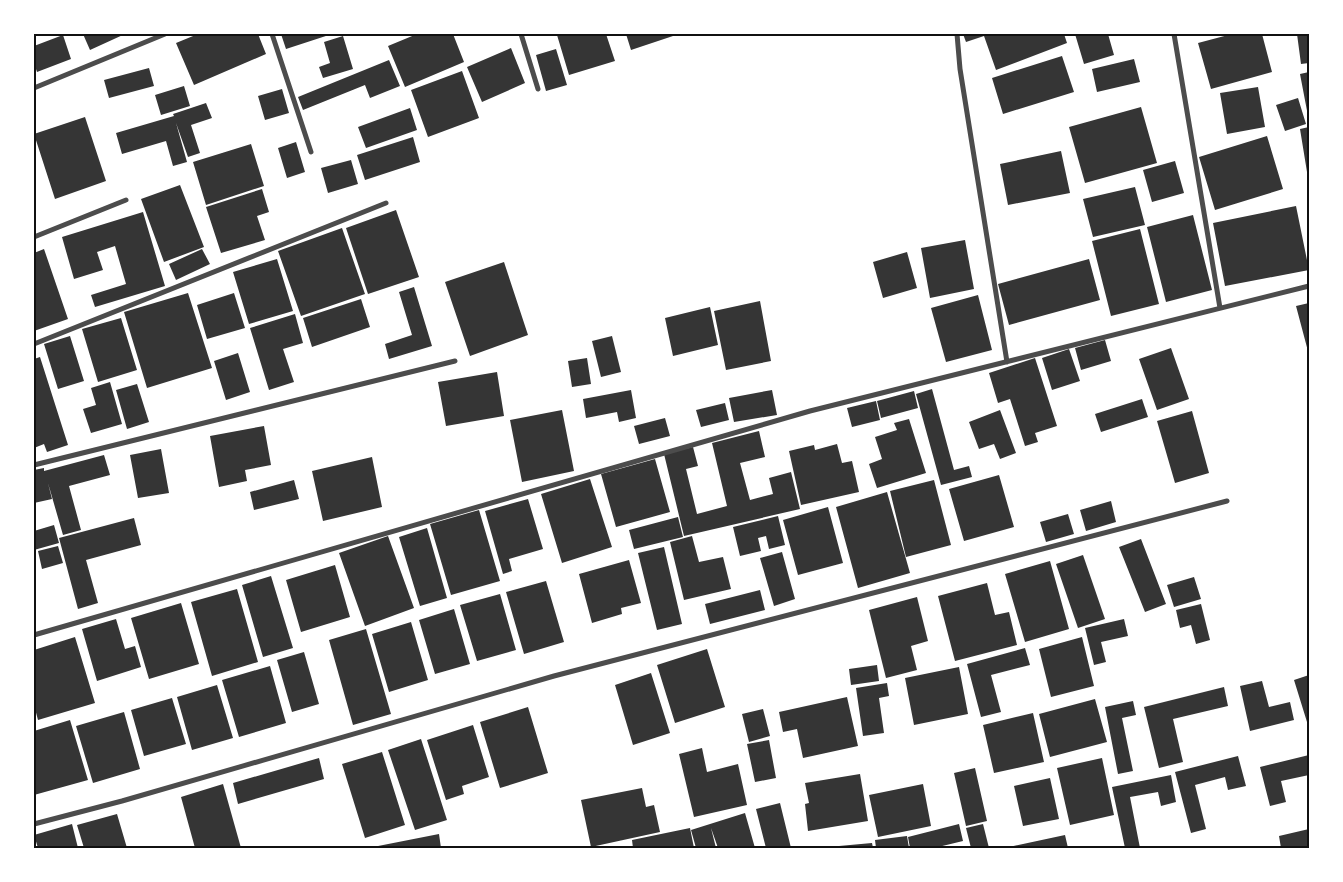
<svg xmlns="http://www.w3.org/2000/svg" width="1343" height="882" font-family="'Playfair Display',serif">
<rect width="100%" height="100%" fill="#fff"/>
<path fill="#353535" d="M83,34H125L90,50Z
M198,34H258L266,54L194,85L176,43Z
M281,34H332L286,49Z
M417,34H453L464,62L405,87L388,46Z
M562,34H606L615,61L569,75L557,35Z
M626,34H679L631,50Z
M963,34H1064L1067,43L996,70L984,36L966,42Z
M1075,34H1108L1114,55L1084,64Z
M1232,34H1262L1272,72L1211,89L1198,43Z
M1297,34H1309V63L1301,64Z
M63,35L71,59L37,72L34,63V46Z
M343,36L353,69L323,78L319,67L330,63L324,42Z
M511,48L525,83L482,102L467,67Z
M556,49L567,85L546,91L536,55Z
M1062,56L1074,92L1003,114L992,78Z
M1134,59L1140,82L1097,92L1092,69Z
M389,60L400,86L370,98L365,85L303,110L298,97Z
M149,68L154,86L109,98L104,80Z
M462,71L479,118L428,137L411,90Z
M1309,72V116H1308L1300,74Z
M184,86L190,106L161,115L155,95Z
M1258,87L1265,127L1227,134L1220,93Z
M282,89L289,113L265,120L258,96Z
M1298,98L1306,124L1285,131L1276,105Z
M206,103L212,118L191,125L200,153L188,157L176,123L187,162L173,166L166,141L122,154L116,133L174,116L173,114Z
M1141,107L1157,163L1085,183L1069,127Z
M410,108L417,130L366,148L358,127Z
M85,117L106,181L55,199L34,134Z
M1309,127V172H1307L1300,129Z
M1267,136L1283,189L1215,210L1199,157Z
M413,137L420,162L365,180L357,155Z
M296,142L305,172L287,178L278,148Z
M251,144L264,186L206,205L193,162Z
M1061,151L1070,193L1008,205L1000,164Z
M351,160L358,184L328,193L321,168Z
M1175,161L1184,193L1152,202L1143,170Z
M180,185L204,247L164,262L141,199Z
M1135,187L1145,225L1093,237L1083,199Z
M262,189L269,212L257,216L265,240L221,253L206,207Z
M1296,206L1309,270L1225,286L1213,223Z
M396,210L419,277L368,294L346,228Z
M143,212L165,286L95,307L91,295L126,284L115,246L97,252L103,270L74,279L62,237Z
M1193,215L1212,290L1166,302L1147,227Z
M342,228L365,294L301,316L278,251Z
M1140,229L1159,304L1111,316L1092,241Z
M965,240L974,289L930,298L921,248Z
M44,249L68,319L34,331V253Z
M202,249L210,264L176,280L169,264Z
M907,252L917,288L883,298L873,262Z
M277,259L293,311L249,324L233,272Z
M1089,259L1100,300L1009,325L998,284Z
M504,262L528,335L470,356L445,282Z
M414,287L432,346L389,359L385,344L412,335L399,292Z
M188,293L212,368L147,388L124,312Z
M234,293L245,328L207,339L197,305Z
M978,295L992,350L946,362L931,308Z
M361,299L370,327L312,347L303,318Z
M760,301L771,361L726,370L714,311Z
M1309,303V355L1296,306Z
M710,307L718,345L673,356L665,318Z
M295,314L303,343L283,349L294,382L269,390L250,328Z
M121,318L137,370L98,382L82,329Z
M70,336L84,381L58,389L44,344Z
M612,336L621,372L601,377L592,341Z
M1105,340L1111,361L1081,370L1075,348Z
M1171,348L1189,399L1157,410L1139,359Z
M1069,349L1080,381L1052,390L1042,358Z
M238,353L250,392L226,400L214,361Z
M40,357L68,445L47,452L44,444L34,448V359Z
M587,358L591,384L572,387L568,361Z
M1035,358L1057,426L1035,433L1038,442L1025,446L1010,399L998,403L989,373Z
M497,372L504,416L446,426L438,382Z
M110,382L122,424L91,433L83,409L96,405L91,388Z
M137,384L149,422L127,429L116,390Z
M932,389L954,470L969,466L972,477L941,485L916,394Z
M631,390L636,418L619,422L617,412L586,418L583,399Z
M772,390L777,415L734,422L729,398Z
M914,391L918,408L881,418L877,401Z
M1142,399L1148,417L1101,432L1095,414Z
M876,401L880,420L852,427L847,408Z
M725,403L729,420L701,427L696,410Z
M562,410L574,471L522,482L510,420Z
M1000,410L1016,453L1000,459L994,444L979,449L969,422Z
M1192,411L1209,473L1175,483L1157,421Z
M665,418L670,436L639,444L634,426Z
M909,419L926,473L877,488L869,464L882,459L875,437L897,430L894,423Z
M264,426L271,465L245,470L247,481L219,487L210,436Z
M759,431L765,457L740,463L750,500L773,494L769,478L791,472L800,509L684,536L664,454L693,447L698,466L686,469L697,514L727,506L712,443Z
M837,444L842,463L852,461L859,492L801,505L789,451L814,445L815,450Z
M161,449L169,493L138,498L130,455Z
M104,455L110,475L69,486L81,530L63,535L48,483L52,499L34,503V470L44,468V471Z
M372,457L382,507L323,521L312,471Z
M655,459L670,512L616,527L601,474Z
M999,475L1014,527L964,541L949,489Z
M590,479L612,547L562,563L541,494Z
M294,480L299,499L254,510L250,492Z
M934,480L951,545L906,557L890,491Z
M887,492L910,573L858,588L836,507Z
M528,499L543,549L509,559L512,571L503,574L485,511Z
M1111,501L1116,522L1086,531L1080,510Z
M828,507L843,563L798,575L783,520Z
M479,510L500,581L451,595L430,524Z
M1068,514L1074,534L1046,542L1040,522Z
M778,516L785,545L769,549L766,536L758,538L761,551L740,556L733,527Z
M678,517L683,537L634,549L629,530Z
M134,518L141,545L86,560L98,603L78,609L59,538Z
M54,525L59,543L34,550V531Z
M427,528L447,598L420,606L399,537Z
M388,536L414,608L365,626L339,553Z
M692,536L699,562L723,557L731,589L684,600L670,542Z
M1141,539L1166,604L1145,612L1119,547Z
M58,546L63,563L42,569L38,551Z
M664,547L682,624L657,630L638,553Z
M782,552L795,599L774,606L760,558Z
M1083,555L1105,619L1078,628L1056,564Z
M629,560L641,603L621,608L622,614L592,623L579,574Z
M1050,561L1069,629L1025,642L1005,574Z
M335,565L350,617L301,632L286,580Z
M271,576L293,648L263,657L242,585Z
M1194,577L1201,599L1174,607L1167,585Z
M546,581L564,642L524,654L506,592Z
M987,583L995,615L1009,612L1017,645L955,661L938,596Z
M237,589L258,662L212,676L191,602Z
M760,590L765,610L710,624L705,604Z
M500,594L516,650L477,661L460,605Z
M917,597L928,641L911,646L917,670L886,678L869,610Z
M181,603L199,664L149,679L131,618Z
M1201,604L1210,640L1196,644L1191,625L1180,628L1176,610Z
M454,609L470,664L435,674L419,620Z
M116,619L125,649L135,646L141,667L97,681L82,629Z
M1124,619L1128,636L1101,642L1106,662L1094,665L1085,628Z
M411,622L428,680L389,692L372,634Z
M366,629L391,714L353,725L329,640Z
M75,637L95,703L38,720L34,705V650Z
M1082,637L1094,686L1051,697L1039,649Z
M1025,648L1030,665L991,675L1001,712L981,717L967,664Z
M707,649L725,707L675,723L657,665Z
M304,652L319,704L292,712L277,660Z
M877,665L879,681L851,685L849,669Z
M270,666L286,723L239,737L222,680Z
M959,667L968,714L914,725L905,678Z
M651,673L670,733L633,745L615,685Z
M1309,675V721L1307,722L1294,680Z
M1262,681L1269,707L1290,702L1294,720L1250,731L1240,686Z
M887,683L889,696L879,698L884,733L863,736L856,688Z
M217,685L233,738L192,750L177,697Z
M1224,687L1228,706L1173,719L1183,762L1159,768L1144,707Z
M847,697L858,746L803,758L797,729L783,732L779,712Z
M172,698L186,744L144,756L131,710Z
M1095,699L1107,742L1050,757L1039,714Z
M1133,701L1136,715L1122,718L1133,771L1118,774L1105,707Z
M528,707L548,773L500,788L480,722Z
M763,709L770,736L749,742L742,714Z
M124,712L140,769L93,783L76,726Z
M1033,713L1044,762L994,773L983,725Z
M70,720L88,780L34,795V731Z
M473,725L489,777L462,786L464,794L446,800L427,740Z
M421,739L447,820L415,830L388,750Z
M769,740L776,778L755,782L747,744Z
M702,748L707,772L738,764L747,805L694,817L679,754Z
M382,752L405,825L365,838L342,764Z
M1309,755V775L1281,781L1286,802L1270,806L1260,767Z
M1238,756L1246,786L1228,790L1225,777L1195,785L1206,829L1191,833L1175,772Z
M319,758L324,779L238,804L233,783Z
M1102,758L1114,815L1070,825L1057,768Z
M975,768L987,821L966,826L954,773Z
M860,774L868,821L808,831L805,804L809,803L805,783Z
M1171,775L1176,802L1161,806L1158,792L1130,797L1140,848H1125L1112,787Z
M1050,778L1059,819L1023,826L1014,786Z
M223,784L241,848H195L181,797Z
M923,784L931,826L878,837L869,795Z
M642,788L646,807L654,805L660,832L591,847L581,800Z
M780,803L791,848H766L756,809Z
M745,813L755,848H718L711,828L716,848H696L691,830Z
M117,814L127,848H84L77,825Z
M72,824L78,848H38L34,835Z
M959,824L963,841L934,848H910L908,837Z
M983,824L989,848H971L966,828Z
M690,828L694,848H674L673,846L633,848L632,840Z
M1309,829V848H1281L1279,836Z
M439,834L441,848H373V847Z
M1065,835L1068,848H1009V847Z
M907,836L909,848H876L875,840Z
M872,843L873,848H828V847Z"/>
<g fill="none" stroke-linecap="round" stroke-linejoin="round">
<path stroke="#4c4c4c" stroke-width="5" d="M272,34L311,152
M521,34L538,89
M957,34L960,69L1007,362
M1174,34L1220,308
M34,88L165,34
M34,237L126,200
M34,344L386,203
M34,465L455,361
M34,635L810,411L1309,286
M34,824L122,801L554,676L1227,501"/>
</g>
<rect width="1343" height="882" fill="none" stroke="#ffffff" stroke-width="70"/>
<rect x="35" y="35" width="1273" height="812" fill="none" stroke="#111" stroke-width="2"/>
</svg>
